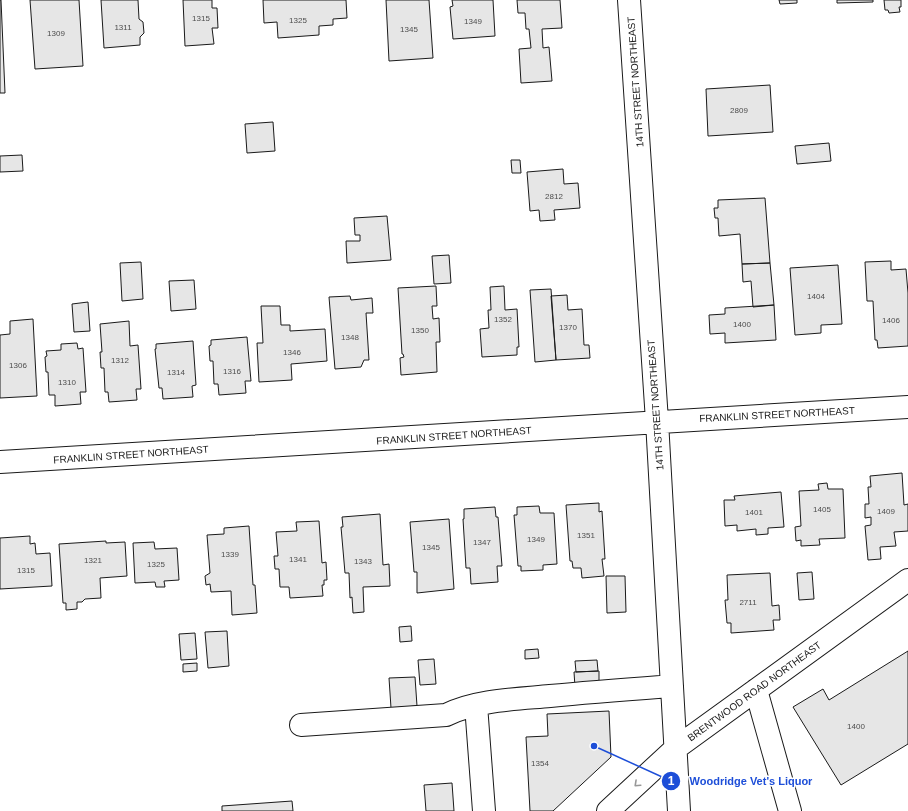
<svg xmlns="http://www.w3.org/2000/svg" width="908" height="811" font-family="Helvetica,sans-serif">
<rect width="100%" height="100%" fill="#fff"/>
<path fill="#e6e6e6" stroke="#1a1a1a" d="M0,0H1L5,93H0Z
M30,0H79L83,66L35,69Z
M101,0H138L139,19L143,22L144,33L140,37V45L104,48Z
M183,0H212V8H217L218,28H212L214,44L185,46Z
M263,0H346L347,18L333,19V25L319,26V35L278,38L277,22L264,23Z
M386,0H429L433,58L389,61Z
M452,0H493L495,36L453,39L450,7L453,6Z
M517,0H560L562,28L542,29L543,48L549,47L552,81L521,83L519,49L531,48L529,29H526L525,13H518Z
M779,0H797V3L780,4Z
M837,0H873V2L837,3Z
M884,0H901V7H899L900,12L889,13L888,10H885Z
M770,85L773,132L708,136L706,89Z
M273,122L275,151L247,153L245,124Z
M829,143L831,161L797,164L795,146Z
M22,155L23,171L0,172V156Z
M511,160H520L521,173H512Z
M563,169L564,184L578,183L580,208L554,210L555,220L540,221L539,210L530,211L527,172Z
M765,198L770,263L742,264L740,234L719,236L718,218H715L714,208H718V200Z
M387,216L391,260L347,263L346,241H360V235H355L354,218Z
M449,255L451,283L434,284L432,256Z
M891,261V270L906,269L908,293V346L878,348L877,340H875L873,301H867L865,262Z
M141,262L143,299L122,301L120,263Z
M770,263L774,305L753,307L751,281L743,282L742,264Z
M838,265L842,324L821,325V333L795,335L790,268Z
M194,280L196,309L171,311L169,281Z
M436,286L437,306H432L433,319L439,318L440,342H436L437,372L401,375L400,358L404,357L403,354H402L398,288Z
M504,286L505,310L517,309L519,347H517V355L482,357L480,329L489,328L488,310H491L490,287Z
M551,289L556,360L535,362L530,290Z
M567,295L568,310L582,309L584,345H589L590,358L556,360L551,296Z
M350,296L351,300L372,298L373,313H366L369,360H364L361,367L335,369L329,297Z
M88,302L90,331L74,332L72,304Z
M774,305L776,340L725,343V333L710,334L709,315L725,314V308Z
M261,306H280L281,325H290V331L325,329L327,361L291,364L292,380L259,382L257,343H263Z
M33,319L37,396L0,398V335L10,334V321Z
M129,321L130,346L138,345L141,389H136L137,400L109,402L108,392H105L104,368H101L100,352H102L100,324Z
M247,337L251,381H245L246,393L219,395L218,384H214L213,361H210L209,346L211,345V340Z
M193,341L196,385L192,386L193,397L163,399L162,388H159L155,349H156V344Z
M77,343L78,349L83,348L86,392H80L81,404L55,406V395H49L48,372H46L45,357L47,356L46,351L61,350V344Z
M902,473L904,505L908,504V531L894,532L896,546L880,547L881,559L868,560L865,526L871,525V517L865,518V504H869L868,487H871L870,476Z
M827,483L828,489H843L845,538L819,539L820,545L801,546V540L796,541L795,527L801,526L799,491L819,490L818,484Z
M781,492L784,527L768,528V534L756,535V529L737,531V525L725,526L724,500H735L734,496Z
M599,503V512L602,511L605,559H602L604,576L582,578L581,568H573L572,561H570L566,505Z
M539,506L540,513H554L557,564L543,565V570L521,571V566H518L514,515H517V507Z
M495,507L496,517H498L502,566H497L498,582L471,584L470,568H466L463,519H464V509Z
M380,514L383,565L389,564L390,586L363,587L364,612L353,613L352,597L350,598L349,573H345L341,527H343L342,517Z
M449,519L454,589L417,593V572H414L410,522Z
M319,521L322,563L326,562L327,580H324V585H322L323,596L290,598L289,587H280L279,569H275L274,556H278L276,532L297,531L296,522Z
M249,526L253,585H255L257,613L232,615L231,591L211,592L210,584L206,585L205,576L210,573L207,535L224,534V528Z
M30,536V544L35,543L36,554L50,553L52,586L0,589V538Z
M106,541V543L125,542L127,576L100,578L101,598L85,599L82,602H77V609L66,610V603H63L59,544Z
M154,542L155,549L177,548L179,580L164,581L165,587H156L155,582L135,583L133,543Z
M812,572L814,599L799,600L797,573Z
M770,573L772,606L779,605L780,620H773L774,630L731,633V623H727L725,600H728L727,575Z
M606,576H625L626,612L607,613Z
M411,626L412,641L400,642L399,627Z
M227,631L229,666L208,668L205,632Z
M195,633L197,659L181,660L179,634Z
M538,649L539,658L525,659V650Z
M908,651V744L841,785L793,707L823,689L829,700Z
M434,659L436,684L420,685L418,660Z
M597,660L598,671L576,672L575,661Z
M197,663V671L183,672V664Z
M599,671V686L575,687L574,672Z
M415,677L417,706L391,708L389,678Z
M609,711L611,757L553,811H530L526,737L548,736L547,714Z
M452,783L454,811H426L424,785Z
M292,801L293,811H222V806Z"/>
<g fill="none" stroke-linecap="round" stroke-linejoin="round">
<defs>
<path id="minor" d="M629,0L657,421L679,811
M0,462L908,407
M756,690L790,811
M476,705L484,811
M301,725L446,715C475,700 518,699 550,696C591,692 632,689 672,686
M608,811L676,748L908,580"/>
</defs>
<use href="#minor" stroke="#1a1a1a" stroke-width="24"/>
<use href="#minor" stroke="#fff" stroke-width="22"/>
</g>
<defs><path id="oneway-chevron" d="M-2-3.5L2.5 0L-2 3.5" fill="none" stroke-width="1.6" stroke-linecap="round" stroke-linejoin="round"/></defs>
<use stroke="#989898" href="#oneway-chevron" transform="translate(637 784) rotate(137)"/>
<g text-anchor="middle" stroke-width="3" stroke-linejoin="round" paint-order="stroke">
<g font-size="8" fill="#4d4d4d">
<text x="201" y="21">1315</text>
<text x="298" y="23">1325</text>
<text x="473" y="24">1349</text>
<text x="123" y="30">1311</text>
<text x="409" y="32">1345</text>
<text x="56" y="36">1309</text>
<text x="739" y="113">2809</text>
<text x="554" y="199">2812</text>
<text x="816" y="299">1404</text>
<text x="503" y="322">1352</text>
<text x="891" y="323">1406</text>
<text x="742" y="327">1400</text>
<text x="568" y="330">1370</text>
<text x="420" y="333">1350</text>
<text x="350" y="340">1348</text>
<text x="292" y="355">1346</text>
<text x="120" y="363">1312</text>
<text x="18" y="368">1306</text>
<text x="232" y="374">1316</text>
<text x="176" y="375">1314</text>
<text x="67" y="385">1310</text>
<text x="822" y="512">1405</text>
<text x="886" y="514">1409</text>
<text x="754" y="515">1401</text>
<text x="586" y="538">1351</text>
<text x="536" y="542">1349</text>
<text x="482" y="545">1347</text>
<text x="431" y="550">1345</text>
<text x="230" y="557">1339</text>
<text x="298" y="562">1341</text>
<text x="93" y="563">1321</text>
<text x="363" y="564">1343</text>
<text x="156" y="567">1325</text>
<text x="26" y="573">1315</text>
<text x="748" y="605">2711</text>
<text x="856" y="729">1400</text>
<text x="540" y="766">1354</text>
</g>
<g font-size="10" fill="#1a1a1a" stroke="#fff">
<text transform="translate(635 82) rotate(-94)" y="4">14TH STREET NORTHEAST</text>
<text transform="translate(655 405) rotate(-94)" y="4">14TH STREET NORTHEAST</text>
<text transform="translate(777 414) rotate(-3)" y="4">FRANKLIN STREET NORTHEAST</text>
<text transform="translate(454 435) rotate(-4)" y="4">FRANKLIN STREET NORTHEAST</text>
<text transform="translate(131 454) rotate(-4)" y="4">FRANKLIN STREET NORTHEAST</text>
<text transform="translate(754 691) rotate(-36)" y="4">BRENTWOOD ROAD NORTHEAST</text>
</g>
</g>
<path fill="none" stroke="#1d4ed8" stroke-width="1.5" d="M594 746L671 781"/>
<g fill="#1d4ed8" stroke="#fff" stroke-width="1.5">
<circle cx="594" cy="746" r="4"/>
<circle cx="671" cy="781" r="10"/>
</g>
<g font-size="12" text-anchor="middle" font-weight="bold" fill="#fff">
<text x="671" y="785">1</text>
</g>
<g font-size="11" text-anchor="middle" font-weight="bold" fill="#1d4ed8" stroke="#fff" stroke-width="3" stroke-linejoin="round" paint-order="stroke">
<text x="751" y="785">Woodridge Vet's Liquor</text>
</g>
</svg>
